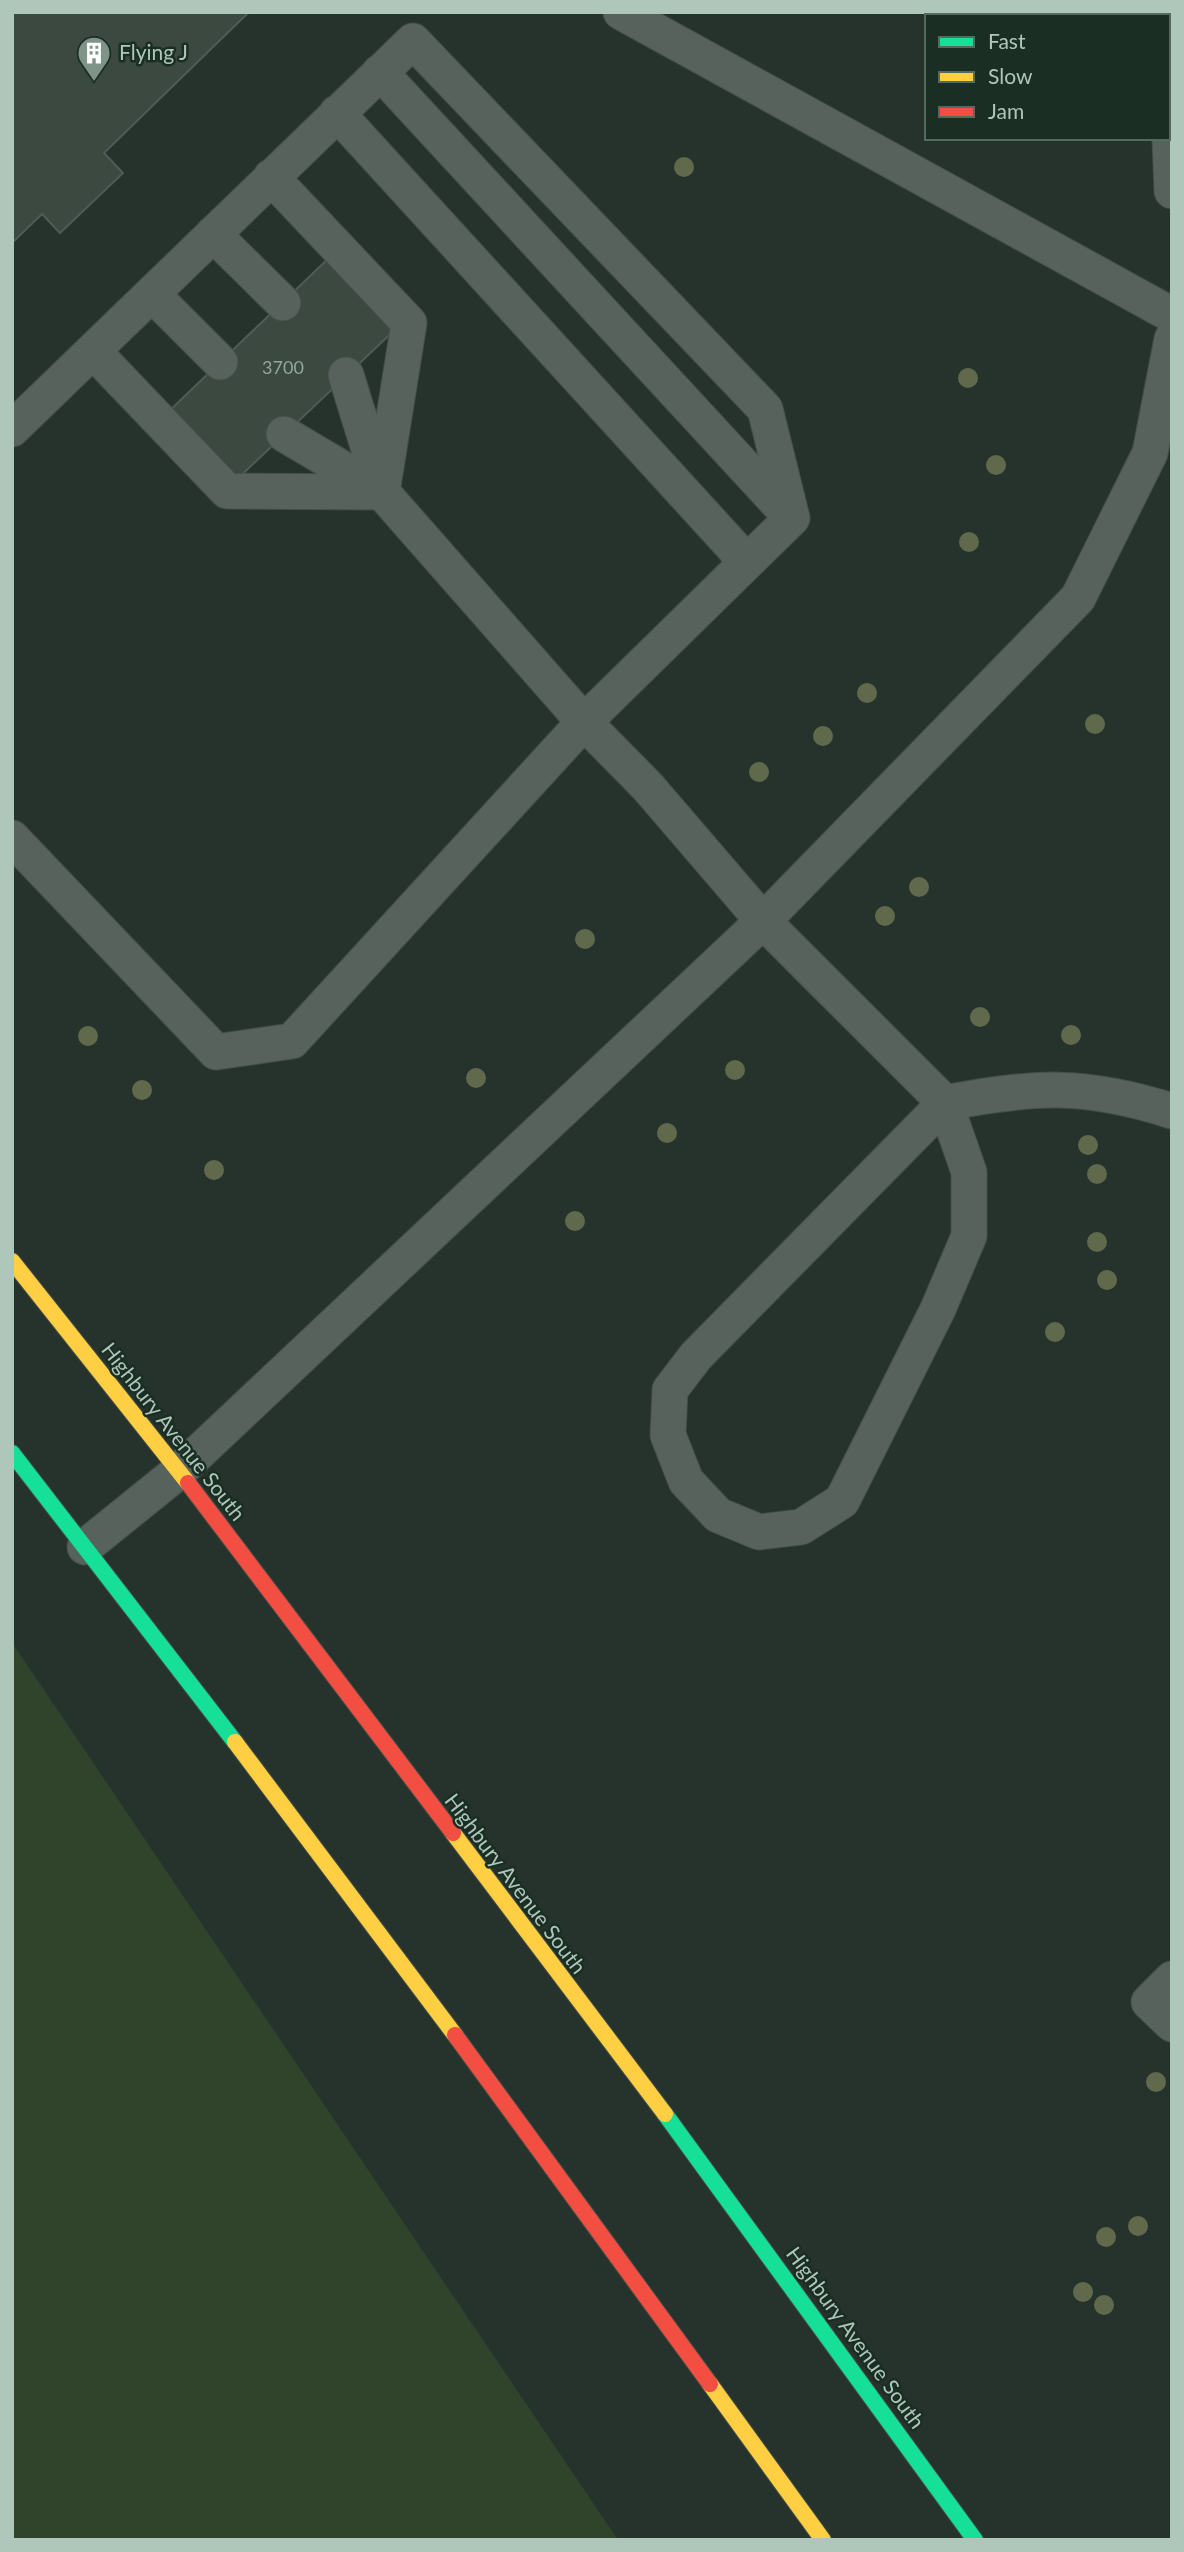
<svg xmlns="http://www.w3.org/2000/svg" width="1184" height="2552" font-family="Lato,sans-serif">
<rect width="100%" height="100%" fill="#26332c"/>
<path fill="#30442c" d="M13,1644L618,2540H12Z"/>
<path fill="#3c4941" stroke="#4e5c55" stroke-width="2" d="M12,12H249L104,153L123,173L60,233L42,214L12,243Z
M333,254L400,325L233,483L167,413Z"/>
<g fill="none" stroke-linecap="round" stroke-linejoin="round">
<defs>
<path id="lane" d="M621,12L1172,315
M1166,12V16
M380,72L789,515
M1168,87L1172,191
M337,113L746,561
M271,177L409,323L382,492
M213,234L283,303
M152,294L220,362
M93,351L227,491L382,492
M346,375L380,485
M12,429L413,41L765,409L792,518
M284,434L382,492L584,722L648,787L763,921L945,1103C1035,1086 1084,1083 1172,1111
M12,838L216,1052L292,1041L584,722L792,518
M945,1103L969,1172V1236L938,1309L842,1501L801,1527L759,1532L718,1515L686,1481L668,1435L670,1390L696,1356Z
M85,1547L179,1471L763,921L1078,598L1150,453L1172,339
M1172,1979L1149,2002L1172,2024"/>
<path id="fast" d="M12,1453L235,1742
M665,2114L975,2540"/>
<path id="slow" d="M12,1261L188,1483
M235,1742L455,2035
M453,1833L665,2114
M710,2384L823,2540"/>
<path id="jam" d="M188,1483L453,1833
M455,2035L710,2384"/>
</defs>
<use href="#lane" stroke="#444e48" stroke-width="37"/>
<use href="#fast" stroke="#444e48" stroke-width="18"/>
<use href="#slow" stroke="#444e48" stroke-width="18"/>
<use href="#jam" stroke="#444e48" stroke-width="18"/>
<use href="#lane" stroke="#56625b" stroke-width="35"/>
<use href="#fast" stroke="#16e098" stroke-width="16"/>
<use href="#slow" stroke="#ffcf43" stroke-width="16"/>
<use href="#jam" stroke="#f24e42" stroke-width="16"/>
</g>
<g fill="#60694c">
<circle cx="684" cy="167" r="10"/>
<circle cx="968" cy="378" r="10"/>
<circle cx="996" cy="465" r="10"/>
<circle cx="969" cy="542" r="10"/>
<circle cx="867" cy="693" r="10"/>
<circle cx="1095" cy="724" r="10"/>
<circle cx="823" cy="736" r="10"/>
<circle cx="759" cy="772" r="10"/>
<circle cx="919" cy="887" r="10"/>
<circle cx="885" cy="916" r="10"/>
<circle cx="585" cy="939" r="10"/>
<circle cx="980" cy="1017" r="10"/>
<circle cx="1071" cy="1035" r="10"/>
<circle cx="88" cy="1036" r="10"/>
<circle cx="735" cy="1070" r="10"/>
<circle cx="476" cy="1078" r="10"/>
<circle cx="142" cy="1090" r="10"/>
<circle cx="667" cy="1133" r="10"/>
<circle cx="1088" cy="1145" r="10"/>
<circle cx="214" cy="1170" r="10"/>
<circle cx="1097" cy="1174" r="10"/>
<circle cx="575" cy="1221" r="10"/>
<circle cx="1097" cy="1242" r="10"/>
<circle cx="1107" cy="1280" r="10"/>
<circle cx="1055" cy="1332" r="10"/>
<circle cx="1156" cy="2082" r="10"/>
<circle cx="1138" cy="2226" r="10"/>
<circle cx="1106" cy="2237" r="10"/>
<circle cx="1083" cy="2292" r="10"/>
<circle cx="1104" cy="2305" r="10"/>
</g>
<defs>
<symbol id="building-pin" viewBox="-11 -11 22 30"><path d="M0 17L-7.5 6A9.5 9.5 0 1 1 7.5 6Z" fill="#7f9389" stroke="#1a2e23"/><path d="M-4-6H4V6H1V3H-1V6H-4ZM-2.5-4.3h1.7v1.8h-1.7ZM.8-4.3h1.7v1.8H.8ZM-2.5-1h1.7V.8h-1.7ZM.8-1h1.7V.8H.8Z" fill="#fff"/></symbol>
</defs>
<g fill-rule="evenodd">
<use href="#building-pin" x="75" y="34" width="38" height="52"/>
</g>
<g text-anchor="middle" stroke-width="5" stroke-linejoin="round" paint-order="stroke">
<g font-size="18" fill="#92a79c">
<text x="283" y="374">3700</text>
</g>
<g font-size="21" fill="#afc6bb" stroke="#1a2e23" text-anchor="start">
<text x="119" y="60">Flying J</text>
</g>
<g font-size="21" fill="#afc6bb" stroke="#1a2e23">
<text transform="translate(173 1432) rotate(52)" y="7">Highbury Avenue South</text>
<text transform="translate(515 1884) rotate(53)" y="7">Highbury Avenue South</text>
<text transform="translate(855 2338) rotate(54)" y="7">Highbury Avenue South</text>
</g>
</g>
<rect width="1184" height="2552" fill="none" stroke="#afc6bb" stroke-width="28"/>
<rect x="925" y="14" width="245" height="126" fill="#1a2e23" stroke="#566b60" stroke-width="2"/>
<rect x="939" y="37" width="35" height="10" fill="#16e098" stroke="#566b60" stroke-width="2"/>
<text x="988" y="49" font-size="21" fill="#afc6bb">Fast</text>
<rect x="939" y="72" width="35" height="10" fill="#ffcf43" stroke="#566b60" stroke-width="2"/>
<text x="988" y="84" font-size="21" fill="#afc6bb">Slow</text>
<rect x="939" y="107" width="35" height="10" fill="#f24e42" stroke="#566b60" stroke-width="2"/>
<text x="988" y="119" font-size="21" fill="#afc6bb">Jam</text>
</svg>
